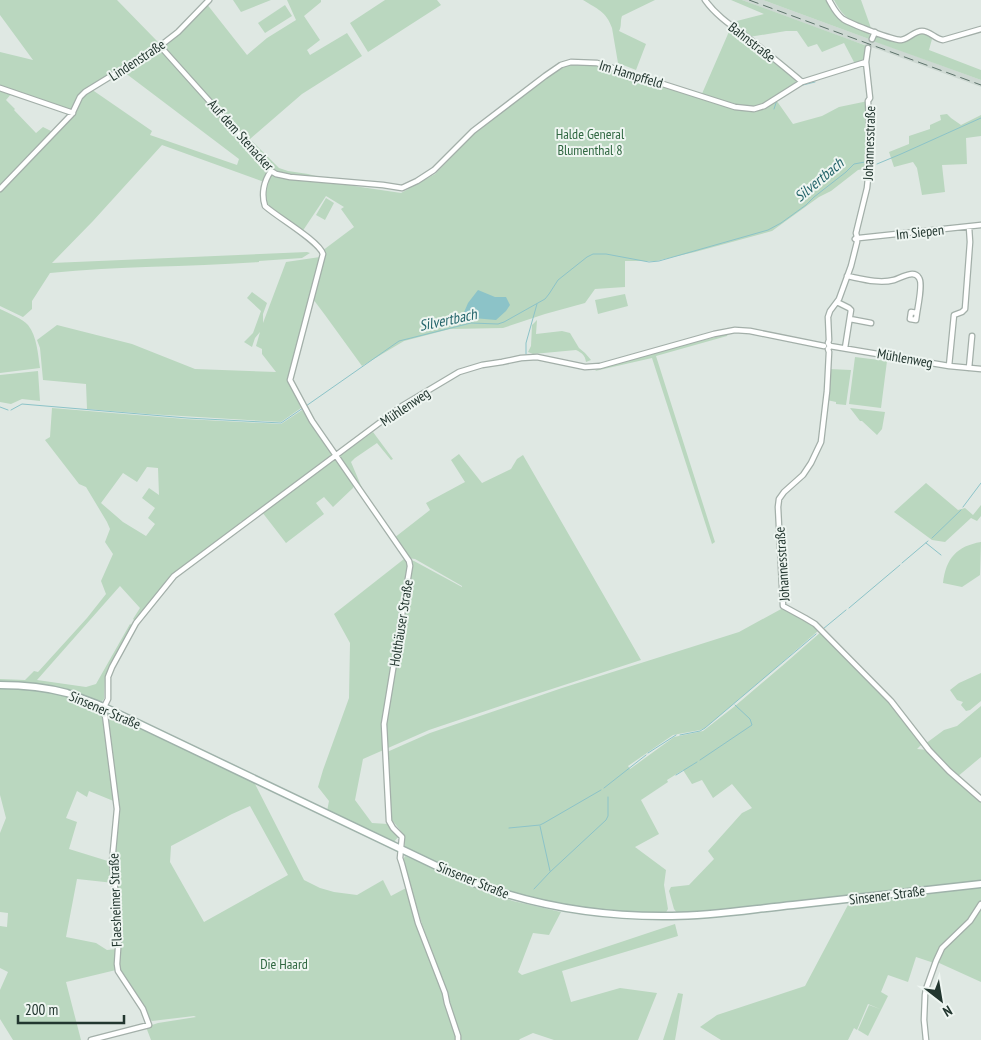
<svg xmlns="http://www.w3.org/2000/svg" width="981" height="1040" font-family="'PT Sans Narrow',sans-serif">
<rect width="100%" height="100%" fill="#dfe8e3"/>
<path fill="#cdd8d2" d="M742,0H763L981,80V87L880,50L850,40Z"/>
<path fill="#bad7bf" fill-rule="evenodd" d="M0,0H117L156,40L266,165L267,175L264,182L162,145L93,221L52,263L307,252L310,253L302,258L259,261V262C189,267 119,266 50,273L32,301V309L23,317L0,306V192L72,116L73,113L0,87V52L33,60L0,15ZM120,69L239,159L237,165L150,135L152,131L91,89Z
M233,0H271L241,12Z
M287,0H321V2L304,16L320,40L307,50L310,55L347,33L362,56L302,94L250,139L279,168L288,171L308,174L354,186L401,193L435,174L475,133L550,75L568,65L596,63L701,96L731,27L752,43L798,81L774,97L793,124L822,116L839,107L868,101L870,144L867,168L858,170L831,191L819,197L772,231L695,252L656,261H625V287L595,289L585,303L545,314L503,328L450,329L404,341L362,366L325,315L313,299L322,251L354,227L341,209L344,207L326,196L302,232L266,205C262,193 266,181 271,171L161,46L206,3L247,55L267,38L296,20Z
M385,0H437L441,5L368,52L350,23Z
M583,0H655L622,16C620,21 622,26 619,31L646,44L636,70L618,63L612,28C606,11 597,9 583,0Z
M731,0H742L867,46L864,59L855,64L844,43L822,52L817,44L808,47L797,31H786L749,37L729,23L764,14Z
M763,0H827L836,16L840,20L868,31L870,36L869,39Z
M834,0H861L871,28C850,20 845,20 834,0Z
M285,5L292,16L265,33L258,23Z
M920,32L927,34L932,39L929,50L981,70V80L873,41L874,38L878,35L894,41H899Z
M0,89L12,93L6,100L15,109L14,110L36,133L43,127L53,132L0,187Z
M947,114L951,118L961,125L981,115V136L966,138L967,164L942,165L945,192L922,195L917,168L913,162L894,167L889,152L909,144V136L930,129V125L941,120L940,115Z
M326,198L334,203L325,220L316,215Z
M320,257L289,382L301,408L281,422L148,414L87,409L86,384L43,380L40,348L37,340L57,325L132,344L195,369L276,372L262,354V349L256,346L260,332L255,338L252,347L244,342L253,333L261,311L247,298L252,292L267,303L263,314V323L286,262Z
M625,294L628,306L598,314L595,300Z
M0,309C8,313 23,319 28,325C37,336 38,355 40,368L0,373Z
M537,320L536,334L562,331L570,333L579,348L585,353L591,360L586,362C585,355 582,353 576,350L533,354L528,352L531,346L532,325Z
M728,334L727,336L656,356L715,542L712,544L652,358L595,371L600,367L651,353Z
M855,357L887,361L881,408L849,404Z
M829,369L851,370L846,405L836,404V402L827,400Z
M38,371L40,401L22,399L11,404L0,402V375Z
M52,408L185,419L281,424L302,410L332,455L242,524V521L240,522V525L173,575L163,586L135,621L133,619L140,608L120,586L37,680L86,687L96,684L130,624L132,625L105,676L104,699L101,702L74,692L35,684L0,683V679L25,680L34,671L38,672L87,618L106,594L101,581L113,554L105,542L110,529L107,522L86,487L79,484L45,440L50,437ZM147,467L158,468L159,495L149,488L142,498L155,508L148,518L155,524L146,536L123,522L101,503L123,473L137,482Z
M850,408L885,412L882,429L877,435L862,421H860Z
M373,432L393,459L391,460L377,443L355,458L351,462L362,488L359,486L338,457Z
M459,454L482,483L511,469L517,459L523,455L641,660L515,701L429,730L363,759L355,800L372,823L388,824L399,836L393,843L327,811L329,801L318,787L323,770L349,698L350,643L334,614L404,559L414,561L462,587V586L415,559L408,558L394,538L430,510L426,503L465,482L451,460Z
M336,458L354,484L353,488L333,507L324,497L316,503L324,514L286,543L262,512Z
M926,483L958,510L965,508L973,515L981,505V516L977,521L971,518L945,542L932,540L894,512Z
M981,542L980,575L962,587L943,583C946,558 957,546 981,542Z
M783,608L804,618L819,630L770,673L705,728L700,730L673,735L628,766L630,769L674,737L703,731L735,706L782,666L821,632L870,678L923,743L917,749L929,750L925,744L944,730L957,726L981,706V757L957,777L981,799V882L711,912L677,913L674,909L669,891L671,887L689,885L714,859L708,851L742,813L752,808L732,784L713,798L702,780L692,784L683,770L667,780L668,782L641,800L659,834L635,847L666,870L664,885L668,909L665,914C622,912 579,910 536,901C492,890 447,868 405,849L404,835L392,820L389,797L387,752L430,733L562,688L739,632Z
M981,673V701L970,710L966,711L961,705L963,702L957,700L950,690L959,683Z
M0,688L38,690L61,695L103,711L116,802L89,791L87,797L77,791L66,818L77,822L69,849L111,862L114,883L77,879L66,937L96,943L107,950L117,949L116,970L66,982L81,1040H13L0,1019V990L8,972L0,968V926L7,927L8,913L0,912V833L6,818L0,795Z
M105,710L254,782L304,880L320,888L334,892L357,895L383,880L391,896L406,888L417,927L431,961L435,959L422,924L404,864L403,860L405,856L462,880L480,890L513,901L561,912L549,935L533,933L518,972L522,975L675,924L678,936L562,971L571,1002L620,988L657,993L638,1040H554L533,1033L520,1039L519,1040H151L146,1027L158,1023L196,1017L194,1016L152,1021L149,1019L119,974V942L113,862L118,810ZM250,806L288,875L204,922L170,862L171,846L232,814Z
M981,887V901L969,921L941,948L934,963L916,957L908,982L888,975L881,992L888,996L868,1036L858,1030L869,1005L880,1009L868,1004L857,1030L854,1028L848,1040H721L700,1027L717,1015L805,986L849,903Z
M981,906V982L937,962L943,949Z
M678,993L683,994L675,1040H663Z"/>
<path fill="#8cc3c8" d="M478,290L495,297H506L510,305L506,311L496,320L462,317L468,303Z"/>
<g fill="none" stroke-linecap="round" stroke-linejoin="round">
<path stroke="#8cc3c8" stroke-width="1" d="M799,86L815,82
M774,109L777,100
M877,164L901,154L981,118
M526,354V343L537,304
M306,406L399,341L471,323L498,324L504,322L545,299L549,294L558,280L587,257L593,254H606L649,262L659,261L768,230L781,223L806,205L814,197L846,172L854,164L865,162
M0,407L8,410
M11,410L22,404L187,418L281,423L303,408
M963,507L981,483
M932,538L961,510
M926,543L941,555
M902,563L928,541
M849,608L900,565
M823,629L846,610
M680,735L700,731L705,728L816,634
M648,753L676,735
M700,760L752,725L750,719L735,705
M676,775L697,762
M604,788L646,755
M540,826L550,871
M509,828L540,825L544,823L601,790
M534,889L550,872L606,820L608,816V797"/>
<path stroke="#b9c4bf" stroke-width="4.5" stroke-dasharray="4.5 2" stroke-linecap="butt" d="M868,48L872,39"/>
<defs>
<path id="street" d="M705,0C717,17 735,28 751,40C768,54 786,68 802,82
M829,0C833,7 836,14 843,19C851,24 892,40 901,40C909,39 914,31 922,31C930,31 935,39 943,40L981,29
M872,39L875,32
M160,46L247,143L271,171L276,174L290,177L383,185L402,188L417,181L434,170L473,131L545,76L561,65L571,62L597,63L735,107L754,109L764,106L802,82L866,62
M868,48L866,62L870,98L868,101L870,144L868,178L867,188L856,233L857,237L855,239L857,240V242L851,266L839,299L830,311L828,317L829,340L828,343L830,346L828,349L829,352L827,391L821,442L811,463L803,475L784,492L779,499L778,507L783,606L805,618L815,624L891,701L929,750L949,771L981,799
M0,88L73,113
M271,171C264,181 261,194 265,206C277,217 319,241 323,254L290,380L312,421L409,561L410,566L384,724L389,821L393,828L402,837L400,858L402,864L418,923L445,993L447,1003L458,1036V1040
M0,189L72,114L80,97L85,92L160,46L178,32L209,0
M859,238L981,225
M847,276C862,279 879,284 894,280C901,278 914,269 919,278C923,283 918,306 917,313L911,312L910,319L916,320L917,313
M837,302L849,308L851,310L845,348
M850,319L871,323
M830,346L949,366L981,369
M949,366L954,315L962,312L965,309L970,242L969,227
M969,368L972,336
M91,1040L149,1025L143,1009L118,971L117,964L119,934L117,905L112,862L117,809L104,707L108,699V677L112,667L136,623L174,576L402,406L459,372L482,365L502,362L521,358L537,357L585,367L600,366L714,334L735,330L750,331L824,346
M926,1040L924,1020L925,995L926,989L936,961L942,948L970,921L981,904"/>
<path id="secondary" d="M0,685C22,685 45,687 67,693C79,697 91,702 104,707L447,871C460,876 472,883 485,887C545,908 608,917 672,916C712,916 753,909 793,905C855,898 918,891 981,884"/>
</defs>
<use href="#street" stroke="#a3afa9" stroke-width="7"/>
<use href="#secondary" stroke="#9fb2aa" stroke-width="9"/>
<use href="#street" stroke="#fff" stroke-width="4.5"/>
<use href="#secondary" stroke="#fff" stroke-width="6"/>
<path stroke="#5c726a" stroke-width="1" stroke-dasharray="10 5" stroke-linecap="butt" d="M749,0L981,85"/>
</g>
<g text-anchor="middle" stroke-width="4" stroke-linejoin="round" paint-order="stroke">
<g font-size="14" fill="#22362f" stroke="#eef5f1">
<text transform="translate(752 42) rotate(38)" y="5">Bahnstraße</text>
<text transform="translate(137 60) rotate(-33)" y="5">Lindenstraße</text>
<text transform="translate(631 74) rotate(17)" y="5">Im Hampffeld</text>
<text transform="translate(241 135) rotate(48)" y="5">Auf dem Stenacker</text>
<text transform="translate(869 143) rotate(-88)" y="5">Johannesstraße</text>
<text transform="translate(920 232) rotate(-6)" y="5">Im Siepen</text>
<text transform="translate(905 358) rotate(10)" y="5">Mühlenweg</text>
<text transform="translate(405 407) rotate(-34)" y="5">Mühlenweg</text>
<text transform="translate(782 564) rotate(-94)" y="5">Johannesstraße</text>
<text transform="translate(401 623) rotate(-81)" y="5">Holthäuser Straße</text>
<text transform="translate(105 710) rotate(23)" y="5">Sinsener Straße</text>
<text transform="translate(473 880) rotate(22)" y="5">Sinsener Straße</text>
<text transform="translate(887 895) rotate(-7)" y="5">Sinsener Straße</text>
<text transform="translate(115 900) rotate(-92)" y="5">Flaesheimer Straße</text>
</g>
<g font-size="14" fill="#316842" stroke="#eef5f1">
<text x="590" y="139">Halde General<tspan x="590" dy="16">Blumenthal 8</tspan></text>
<text x="284" y="969">Die Haard</text>
</g>
<g font-size="15" font-style="italic" fill="#23646a" stroke="#eef5f1">
<text transform="translate(819 180) rotate(-40)" y="5">Silvertbach</text>
<text transform="translate(448 320) rotate(-12)" y="5">Silvertbach</text>
</g>
</g>
<g transform="translate(941 1000) rotate(149)" stroke="#eef5f1" stroke-width="4" paint-order="stroke">
<path d="M0-4L9 19L0 12L-9 19Z" fill="#22362f"/>
<text y="-8" font-size="14" font-weight="bold" text-anchor="middle" fill="#22362f">N</text>
</g>
<path d="M18 1015v8h106v-8" fill="none" stroke="#22362f" stroke-width="2.5"/>
<text x="25" y="1015" font-size="15" fill="#22362f" stroke="#eef5f1" stroke-width="4" paint-order="stroke">200 m</text>
</svg>
